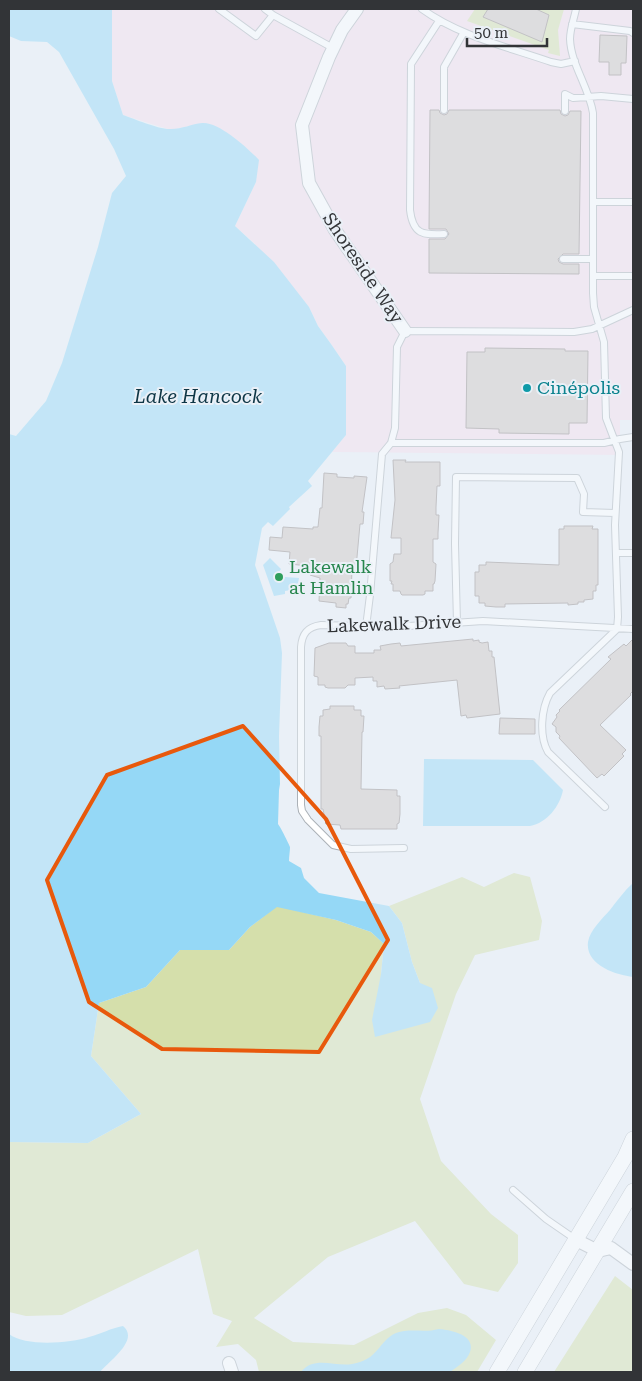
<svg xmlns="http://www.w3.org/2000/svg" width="642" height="1381" font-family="'Roboto Serif',serif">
<rect width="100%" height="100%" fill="#eaf0f7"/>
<path fill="#f5deeb" d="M112,9H633V420H620V455L332,452L346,435V366L331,344L318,326L309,307L254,243L235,226L256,182L204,123L171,130L123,115L112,81Z"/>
<path fill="#d5dfab" d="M475,9H564L558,30L560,56L548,53L549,50L467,21Z
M514,873L530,877L542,921L539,940L475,955L456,994L420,1099L441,1161L491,1214L518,1235V1263L498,1292L464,1284L415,1221L328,1257L254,1318L293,1342L354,1345L418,1313L447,1308L466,1315L496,1340L477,1372H259L256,1360L238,1344L216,1347L232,1321L213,1314L198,1249L62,1315L26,1316L9,1312V1142L88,1143L141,1114L91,1056L99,1003L146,987L180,950H229L250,927L277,906L336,920L371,932L384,944L381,974L420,983L412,962L402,923L389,906L462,877L484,887Z
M615,1276L633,1290V1372H554Z"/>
<path fill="#95d8f6" d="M9,9H112V81L123,115C135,119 160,130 171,129C182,129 192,124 202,123C218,121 248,148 259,160L256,182L235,226L274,262L309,307L318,326L331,344L346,366V435L308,481L312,486L289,507L290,509L273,526L268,522L262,528L255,565L280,638L282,653L279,736L280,784L279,790L278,824C281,828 289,844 290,847C290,851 289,856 289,861L301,868L304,878L319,893L389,906L402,923L412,962L420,983L432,988L438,1008L430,1022L375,1037L372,1020L381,974L384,944L371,932L336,920L277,907L250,927L229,950H180L146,987L99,1003L91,1056L141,1114L88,1143L9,1142V434L16,436L46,401L62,363L98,247L112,193L126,176L114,149L59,52L47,42L21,41L9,36Z
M270,558L281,569L279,572L285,577L299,578L297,589L285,591V594L274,596L263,565Z
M424,759L533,760L563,790C560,806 547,823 530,826H423Z
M633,883V977C616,975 585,965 588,942C590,930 602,919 610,910C617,901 624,891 633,883Z
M123,1326C140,1340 109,1361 100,1372H9V1334C26,1347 70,1343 89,1337C101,1334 111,1328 123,1326Z
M439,1329C451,1330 476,1335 470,1352C467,1361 457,1367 450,1372H301C314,1355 335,1367 352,1364C379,1360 378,1341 396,1333C409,1328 425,1333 439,1329Z"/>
<path fill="#cfc5c2" stroke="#928987" d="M488,9H536L549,15L542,42L483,17Z
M600,35L627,36L626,63H621V75H609V62H599Z
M430,110H439L440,113L444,115L447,114L449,110H560L561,114L565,116L568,115L570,111H581L579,254H563L558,259L559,262L563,264H579V274L429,273V239H445L449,234L446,229H429Z
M485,348L565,349V351H588L587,423H569V434L499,433V429L466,428L467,352H485Z
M393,460H406L405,462H440V486H437L436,507V515H439L438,533V539H433V562L436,564L435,581L434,584H433V591H425V594L423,595H402L401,594L400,591H393V584H391L392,581H390V564L393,562L394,554H401V538H391L395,500Z
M324,473L337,474V477L354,478V476L367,477L362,512H364L363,524H360L356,568H352L351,598H349L348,604H346V608L336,607V603L319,601L320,578L310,575L311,571L308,570L309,566L289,564L290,552L269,550L270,537L282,538L283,527L313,529V527H318L320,508H322Z
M564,526H593L592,529H598V585H596V591H593V599L584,600V602H578V604L568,605V603L505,604V607H496L485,606V603H479V596H475V572H479V565H486V562L559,565V529H564Z
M473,639V641L479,640V642L482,643L488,642L489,651H492V657H494L500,714L467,718L466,715L461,716L457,680L399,686L400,688L385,689L384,686L377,687V681H373V677L355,678V685H348L345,688H328L325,687V685H318V677L314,676L315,648L329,643H346L348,646H355V653H374V650H381L380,646L391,644L400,643L401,646Z
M633,639V691L630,694L631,695L600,725L626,750L622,754L624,756L604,776L602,774L597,778L559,738L560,736L556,732V727L552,724L557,717L556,715L560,711L559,710L611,659L608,657L624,644L626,646Z
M330,706H354V710H361V716H364L363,732H362L361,789L397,790V796H400V814L399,823L397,824V829H341L340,825L326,824L323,809H321V736H319V727L320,716H323V710L330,709Z
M500,718L535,719V734H499Z"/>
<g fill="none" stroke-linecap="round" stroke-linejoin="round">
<defs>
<path id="service" d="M219,9L256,36L273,15L333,48
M265,9L273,15
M422,9C459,36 508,47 551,62L561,64L575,61
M576,9C574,19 570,29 570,39C571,65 589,87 593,113V293L594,307L604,342L606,418L619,452L615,525L618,617L617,629L550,693C541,709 539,736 548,752L605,807
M439,21L411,64L410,210C413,235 423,235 444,234
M572,24L630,31L633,33
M444,110V67L464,32
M565,111V94L573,98L601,96L633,99
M593,202H633
M563,259H593
M593,276H633
M391,443H604L620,439L633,437
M616,553H633
M457,623L455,544L456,477L577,478L584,494L583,512L615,513
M366,627L370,595L382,454L391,443L395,428L397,347L405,331L574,332L592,329L633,310
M404,848L351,849L333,845L308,820L302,811L301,805V647C302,634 307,627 321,625L394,627L483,621L633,629
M513,1190L546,1219L575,1239"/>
<path id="minor" d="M357,9L342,30L329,57L302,125L309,183L335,230L405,331
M576,1240L598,1251L611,1248L633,1264
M229,1363L232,1372"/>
<path id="tertiary" d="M497,1372L625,1157L633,1139
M525,1372L633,1191"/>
</defs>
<use href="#service" stroke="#abb1b7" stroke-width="8"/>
<use href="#minor" stroke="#abb1b7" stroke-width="14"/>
<use href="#tertiary" stroke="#abb1b7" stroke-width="16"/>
<use href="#service" stroke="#fff" stroke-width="6"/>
<use href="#minor" stroke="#fff" stroke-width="12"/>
<use href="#tertiary" stroke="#fff" stroke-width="15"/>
</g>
<path d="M0 0H642V1381H0ZM243,726L326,819L388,940L319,1052L162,1049L89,1002L47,880L107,775Z" fill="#eaf0f7" fill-opacity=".55" fill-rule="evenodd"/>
<path fill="none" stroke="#e8590c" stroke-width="4" stroke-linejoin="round" d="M243,726L326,819L388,940L319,1052L162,1049L89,1002L47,880L107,775Z"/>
<circle fill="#0f9aa8" stroke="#eaf0f7" stroke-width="2" cx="527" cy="388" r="5"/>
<circle fill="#2e9e5b" stroke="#eaf0f7" stroke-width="2" cx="279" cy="577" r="5"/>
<g text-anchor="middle" stroke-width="4" stroke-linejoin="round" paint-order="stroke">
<g font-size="18" fill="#323437" stroke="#eaf0f7">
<text transform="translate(363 268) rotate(56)" y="6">Shoreside Way</text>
<text transform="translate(394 624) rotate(-2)" y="6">Lakewalk Drive</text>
</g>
<g font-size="18" fill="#0d838f" stroke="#eaf0f7" text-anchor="start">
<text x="537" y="394">Cinépolis</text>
</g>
<g font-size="18" fill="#27864d" stroke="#eaf0f7" text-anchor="start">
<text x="289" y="573">Lakewalk<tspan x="289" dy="21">at Hamlin</tspan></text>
</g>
<g font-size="19" font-style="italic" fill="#0e3646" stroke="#eaf0f7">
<text x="198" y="403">Lake Hancock</text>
</g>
</g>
<rect width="642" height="1381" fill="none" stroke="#323437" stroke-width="20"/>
<path d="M467 38v8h80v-8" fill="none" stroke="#323437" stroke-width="2.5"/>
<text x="474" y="38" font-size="15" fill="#323437" stroke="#eaf0f7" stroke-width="4" paint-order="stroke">50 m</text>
</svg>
